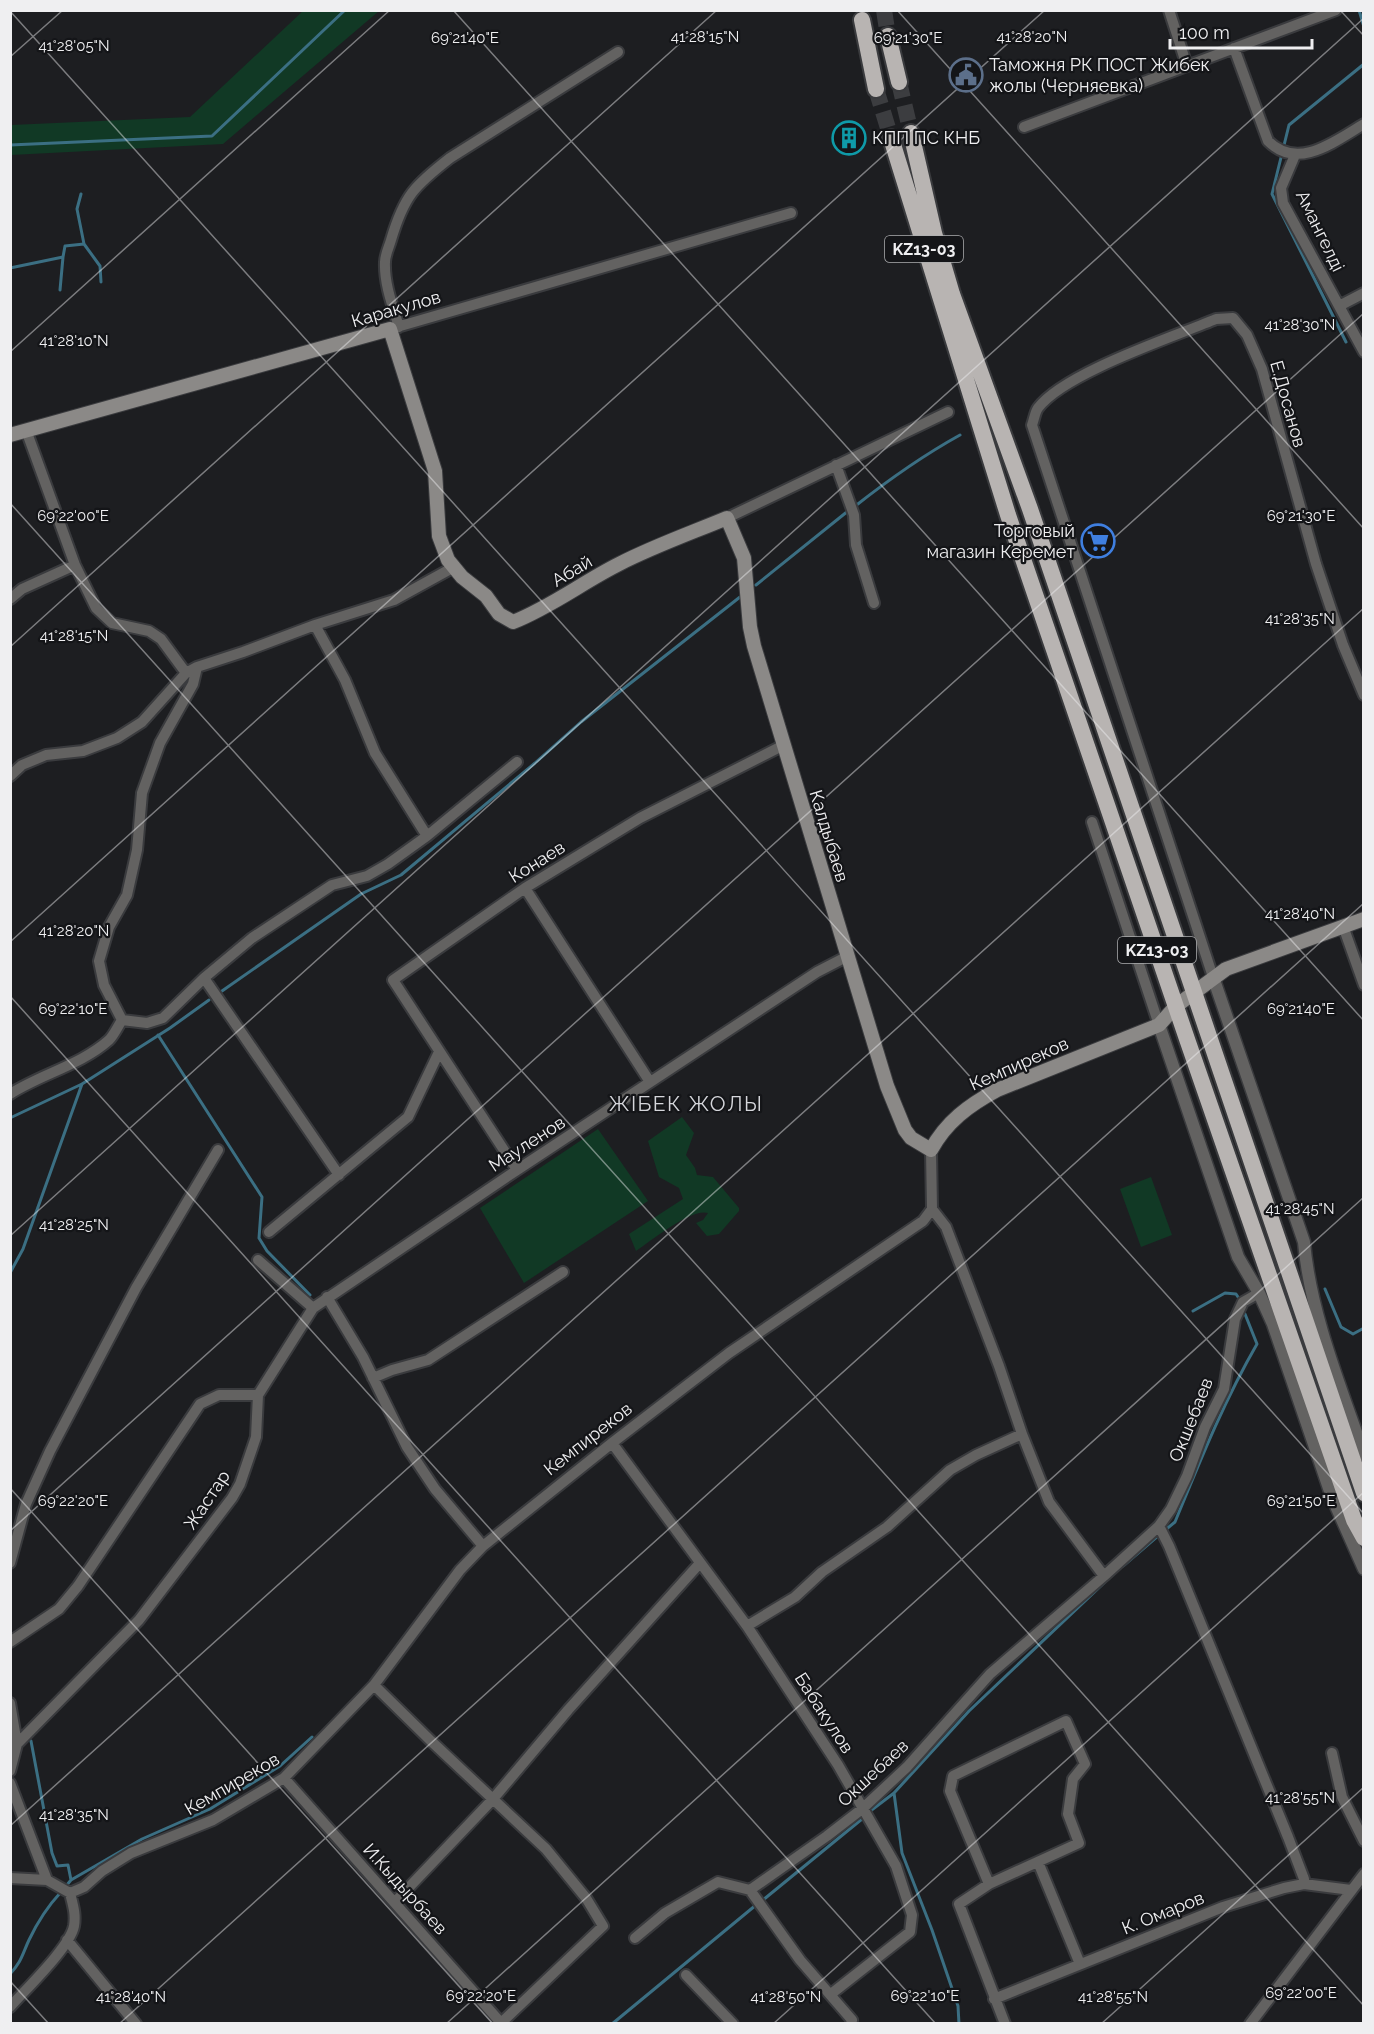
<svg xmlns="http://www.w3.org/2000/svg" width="1374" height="2034" font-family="Raleway,sans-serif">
<rect width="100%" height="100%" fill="#1d1e21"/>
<path fill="#113925" d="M304,10L379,11L223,144L11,155V125L190,117Z
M682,1117L694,1133L686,1155L695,1168L697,1175L713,1177L739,1208V1211L719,1234L707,1236L696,1223L703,1220L708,1213C691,1208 651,1241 636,1251L629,1234L683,1199L679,1188L659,1177L648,1141Z
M598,1129L648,1201L524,1283L480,1208Z
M1151,1177L1172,1235L1141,1247L1120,1189Z"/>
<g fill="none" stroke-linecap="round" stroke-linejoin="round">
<path stroke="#3b6f83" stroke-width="3" d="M1359,10L1364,27
M10,145L212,136L345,10
M84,244L100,266L101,282
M10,268L63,257L65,246L84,244L77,209L81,194
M60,290L63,257
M1346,342L1272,194L1289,125L1364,64
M854,507C887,481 922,456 960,435
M756,585L848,511
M222,991L361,894L401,875L535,763L581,722L740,597
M158,1035L262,1197L259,1238L267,1251L310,1295
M10,1118L82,1084L170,1028L209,1000
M10,1273L23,1249L82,1084
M1325,1289L1341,1327L1353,1334L1364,1328
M1193,1311L1225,1293L1236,1294L1238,1297
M1164,1531L1175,1522C1200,1461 1224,1401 1257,1344L1245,1314
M1123,1566L1159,1535
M31,1741L52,1853L57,1866L68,1865L71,1880
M894,1793L902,1853L932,1930L958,2006L959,2024
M869,1812L894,1793L969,1711L1105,1582
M66,1886L71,1880L142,1839L210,1809L280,1766L312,1737
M763,1900L862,1819
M10,1974C22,1961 22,1955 29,1940C37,1923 48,1906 61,1892
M612,2024L756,1905"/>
<path stroke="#3c3d40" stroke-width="16" stroke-dasharray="16 8" stroke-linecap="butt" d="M884,10L888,36
M899,82L911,133
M876,89L891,138"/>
<defs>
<path id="minor" d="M1169,10L1187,66
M1234,48L1268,141C1298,171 1335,141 1364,124
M1024,127L1336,10
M1295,155L1281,188L1283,203L1364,352
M1339,306L1364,293
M399,327C393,307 384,284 385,262C385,255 389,247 391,240C404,196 414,186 450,158L618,52
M390,329L791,213
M26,430L75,565L96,608L112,623L149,631L161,639L186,673
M836,465L854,515L856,545L874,603
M727,518L948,412
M10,599L22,589L75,565
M315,625L345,680L375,753L427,836
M10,776L22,765L46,755L83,751L117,738L142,722L186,673L197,667L243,652L315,625L394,600L454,567
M1092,822L1159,1025
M525,888L650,1082
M1343,926L1364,985
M1213,977L1032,425C1034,420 1035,412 1038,408C1064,373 1173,337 1216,319L1233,318L1247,335L1262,369L1316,564L1343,645L1364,695
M204,978L339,1175
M122,1020L104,985L99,961L109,927L127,895L137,850L142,793L160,743L193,684L197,667
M10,1094C41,1074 81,1065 109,1040C114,1035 118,1026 122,1020L147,1023L163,1018L204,978L252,938L332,885L367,876L388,864L427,836L517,762
M517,1170L393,980L525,888L640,818L782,746
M932,1209L946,1227L999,1366L1022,1434L1049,1502L1104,1576
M269,1232L408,1117L439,1052
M258,1260L313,1308
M327,1297L363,1357L407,1447L435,1489L483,1546
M373,1378L392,1370L428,1360L563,1272
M612,1443L747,1626L838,1765L896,1866L912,1915L910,1932L831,1994
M1159,1526L1169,1546L1288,1837L1304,1879V1884
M10,1563L26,1504L50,1451L136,1288L218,1150
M747,1626L795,1597L822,1572L887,1527L950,1470L976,1455L1022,1434
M10,1642L59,1609L78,1586L200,1404L219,1395H258
M374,1685L431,1741L546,1849L586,1898L603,1926L501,2023
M10,1703L17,1744L10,1771
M17,1744L139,1620L232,1498L240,1484L256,1437L258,1395L313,1308L517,1170L817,972L848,956
M1332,1753L1342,1797L1364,1841
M284,1778L502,2024
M10,1783L47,1880
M1038,1862L1080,1964
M10,1878L47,1880L70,1893L84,1887L102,1871L131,1853L213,1820L284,1778L374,1685L460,1570L483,1546L612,1443L729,1353L923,1221L932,1209L931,1150
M989,1884L950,1791L953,1776L1066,1721L1085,1764L1073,1779L1068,1814L1079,1843L989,1884L959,1904L1005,2024
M750,1890L800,1960L852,2020L851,2024
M395,1902L493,1799L568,1710L700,1563
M635,1938L665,1913L718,1882L750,1890L827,1836L862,1809L907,1767L990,1674L1104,1576L1159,1526L1171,1509L1187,1476L1205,1427L1224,1389L1235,1319L1243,1302L1259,1293
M67,1940L136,2024
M686,1975L733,2024
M994,1999L1223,1907L1284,1888L1304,1884L1351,1890
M10,2007C26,1989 70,1947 74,1926C76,1914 73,1905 70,1893
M1250,2024L1364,1874"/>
<path id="tertiary" d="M1213,977L1304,1242C1310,1313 1341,1388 1364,1455
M1159,1025L1238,1257L1259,1293L1273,1324L1332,1497L1364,1569"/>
<path id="secondary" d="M10,435L390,329L435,471L439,536L448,560L462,577L486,596L499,614L513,622C551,607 583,582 619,564C654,546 691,533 727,518L744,558L750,627L754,646L887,1086L905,1130L911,1138L931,1150C946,1122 969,1105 997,1090L1159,1025L1176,1006L1226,969L1364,919"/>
<path id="trunk" d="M862,20L876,89
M888,36L899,82
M911,133L934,233L952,294L1030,509L1364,1493
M891,138L1008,515L1188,1042L1354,1520L1364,1538"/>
</defs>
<use href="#minor" stroke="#3a3b3e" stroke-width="14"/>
<use href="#tertiary" stroke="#3a3b3e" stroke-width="15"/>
<use href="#secondary" stroke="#3a3b3e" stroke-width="16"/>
<use href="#trunk" stroke="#3a3b3e" stroke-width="20"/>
<use href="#minor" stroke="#636261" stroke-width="10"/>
<use href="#tertiary" stroke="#636261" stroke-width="12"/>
<use href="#secondary" stroke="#8b8987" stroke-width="14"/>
<use href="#trunk" stroke="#b8b4b2" stroke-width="16"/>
</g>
<path fill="none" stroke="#efeff1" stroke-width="1.5" stroke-opacity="0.45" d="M453,10L1364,1021M897,10L1364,529M1340,10L1364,36M10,11L1364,1514M10,57L63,10M10,352L390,10M10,503L1364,2006M10,647L717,10M10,942L1045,10M10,996L936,2024M10,1236L1364,18M10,1488L493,2024M10,1531L1364,313M10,1826L1364,608M10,1981L49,2024M119,2024L1364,903M446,2024L1364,1197M773,2024L1364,1492M1101,2024L1364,1787"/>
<defs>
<symbol id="civic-ring" viewBox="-11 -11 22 22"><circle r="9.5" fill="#141518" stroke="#5c6f8a" stroke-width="1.5"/><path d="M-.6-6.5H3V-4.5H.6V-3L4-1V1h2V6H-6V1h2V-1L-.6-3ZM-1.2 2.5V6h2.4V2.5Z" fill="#5c6f8a"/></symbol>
<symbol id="building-ring" viewBox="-11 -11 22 22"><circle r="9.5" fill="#141518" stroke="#0f9aa8" stroke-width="1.5"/><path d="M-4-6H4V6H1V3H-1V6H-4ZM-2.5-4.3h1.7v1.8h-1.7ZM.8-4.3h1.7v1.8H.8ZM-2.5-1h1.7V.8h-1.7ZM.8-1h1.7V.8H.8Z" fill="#0f9aa8"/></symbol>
<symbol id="supermarket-ring" viewBox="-11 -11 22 22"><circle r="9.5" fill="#141518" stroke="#3f7fe0" stroke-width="1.5"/><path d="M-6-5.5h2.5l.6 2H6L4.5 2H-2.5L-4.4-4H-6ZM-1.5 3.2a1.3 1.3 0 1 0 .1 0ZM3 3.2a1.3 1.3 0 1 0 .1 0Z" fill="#3f7fe0"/></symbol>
</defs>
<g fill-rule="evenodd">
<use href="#civic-ring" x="947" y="56" width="38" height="38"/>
<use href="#building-ring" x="830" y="119" width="38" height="38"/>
<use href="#supermarket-ring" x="1079" y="522" width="38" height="38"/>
</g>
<g text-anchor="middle" stroke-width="4.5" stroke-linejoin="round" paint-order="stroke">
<g fill="#141518" stroke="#adaeb0" stroke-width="1.5">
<rect x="885" y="236" width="78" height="26" rx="4.5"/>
<rect x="1118" y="937" width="78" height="26" rx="4.5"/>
</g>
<g font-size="16" font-weight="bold" fill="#efeff1">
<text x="924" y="255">KZ13-03</text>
<text x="1157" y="956">KZ13-03</text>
</g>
<g font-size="18" fill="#efeff1" stroke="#141518" text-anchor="start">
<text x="989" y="71">Таможня РК ПОСТ Жибек<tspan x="989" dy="21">жолы (Черняевка)</tspan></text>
<text x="872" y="144">КПП ПС КНБ</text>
<text x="1075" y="537" text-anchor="end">Торговый<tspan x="1075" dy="21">магазин Керемет</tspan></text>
</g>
<g font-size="18" fill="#efeff1" stroke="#141518">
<text transform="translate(1320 231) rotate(64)" y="6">Амангелді</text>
<text transform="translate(396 309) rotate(-16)" y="6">Каракулов</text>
<text transform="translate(1288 404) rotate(74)" y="6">Е.Досанов</text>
<text transform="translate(572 571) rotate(-31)" y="6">Абай</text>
<text transform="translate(829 836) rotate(73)" y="6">Калдыбаев</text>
<text transform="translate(537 862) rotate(-32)" y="6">Конаев</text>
<text transform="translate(1019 1064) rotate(-24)" y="6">Кемпиреков</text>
<text transform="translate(527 1144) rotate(-33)" y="6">Мауленов</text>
<text transform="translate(1191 1420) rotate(-68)" y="6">Окшебаев</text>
<text transform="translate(588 1439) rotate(-38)" y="6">Кемпиреков</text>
<text transform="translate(207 1500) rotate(-56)" y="6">Жастар</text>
<text transform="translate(824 1713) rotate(57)" y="6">Бабакулов</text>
<text transform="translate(873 1773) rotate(-43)" y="6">Окшебаев</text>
<text transform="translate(232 1784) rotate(-30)" y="6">Кемпиреков</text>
<text transform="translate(405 1889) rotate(48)" y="6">И.Кыдырбаев</text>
<text transform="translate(1163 1913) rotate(-22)" y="6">К. Омаров</text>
</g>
<g font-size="21" letter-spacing="1.5" fill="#d5d6db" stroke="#141518">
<text x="686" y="1111">ЖІБЕК ЖОЛЫ</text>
</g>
</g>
<g font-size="15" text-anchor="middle" fill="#efeff1" stroke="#141518" stroke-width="4.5" stroke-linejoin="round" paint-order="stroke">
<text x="705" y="42">41°28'15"N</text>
<text x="1032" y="42">41°28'20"N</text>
<text x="465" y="43">69°21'40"E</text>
<text x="908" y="43">69°21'30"E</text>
<text x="74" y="51">41°28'05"N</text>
<text x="1300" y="330">41°28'30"N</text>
<text x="74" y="346">41°28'10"N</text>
<text x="1301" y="521">69°21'30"E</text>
<text x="73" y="521">69°22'00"E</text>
<text x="1300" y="624">41°28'35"N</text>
<text x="74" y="641">41°28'15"N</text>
<text x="1300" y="919">41°28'40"N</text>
<text x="74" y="936">41°28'20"N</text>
<text x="1301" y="1014">69°21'40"E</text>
<text x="73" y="1014">69°22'10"E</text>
<text x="1300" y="1214">41°28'45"N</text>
<text x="74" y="1230">41°28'25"N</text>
<text x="1301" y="1506">69°21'50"E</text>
<text x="73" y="1506">69°22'20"E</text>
<text x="1300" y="1803">41°28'55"N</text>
<text x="74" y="1820">41°28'35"N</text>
<text x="1301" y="1998">69°22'00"E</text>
<text x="481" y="2001">69°22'20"E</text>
<text x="925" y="2001">69°22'10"E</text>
<text x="131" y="2002">41°28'40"N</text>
<text x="786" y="2002">41°28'50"N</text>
<text x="1113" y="2002">41°28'55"N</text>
</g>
<rect width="1374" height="2034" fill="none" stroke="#efeff1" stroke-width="24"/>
<path d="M1170 39v9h142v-9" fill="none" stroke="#efeff1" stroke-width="3"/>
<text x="1179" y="39" font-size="18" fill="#efeff1" stroke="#141518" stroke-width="4.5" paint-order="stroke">100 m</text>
</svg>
